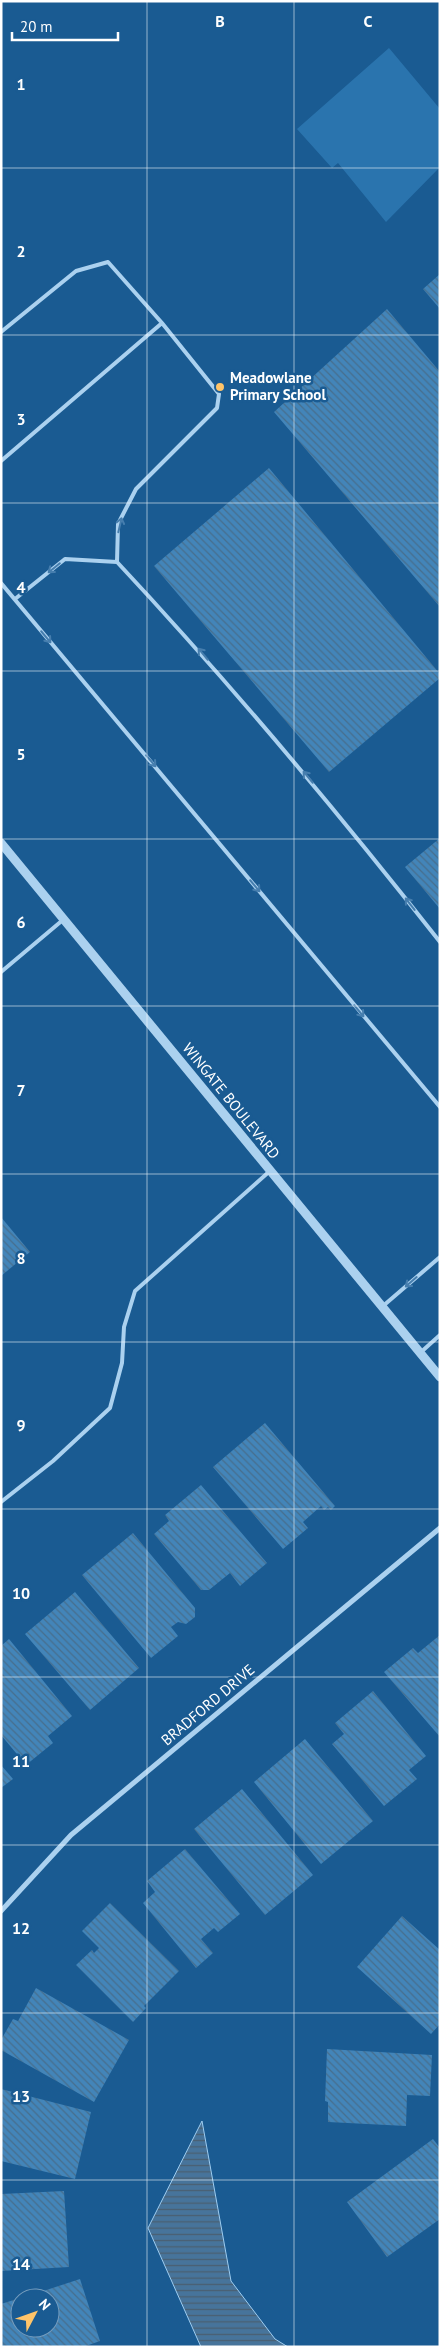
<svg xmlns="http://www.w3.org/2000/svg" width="441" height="2348" font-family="'PT Sans',sans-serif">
<defs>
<pattern id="water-rules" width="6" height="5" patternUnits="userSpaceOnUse" patternTransform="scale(1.25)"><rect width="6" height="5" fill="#47749b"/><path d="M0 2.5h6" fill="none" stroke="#4a5e70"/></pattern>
<pattern id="building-back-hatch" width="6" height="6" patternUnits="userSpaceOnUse" patternTransform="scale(1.25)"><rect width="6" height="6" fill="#4385b9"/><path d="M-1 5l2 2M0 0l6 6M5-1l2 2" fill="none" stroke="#476e8d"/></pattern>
</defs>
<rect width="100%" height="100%" fill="#1a5b92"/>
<path fill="#2a74ae" d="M389,48L440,109V167L386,222L338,163L332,168L297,129Z"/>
<path fill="url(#water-rules)" stroke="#9ecdf1" d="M202,2121L231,2281L275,2339L288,2347H201L148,2228Z"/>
<path fill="url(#building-back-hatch)" d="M440,274V309L423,289Z
M387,309L440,372V607L274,412Z
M269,468L440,674V678L329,772L154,566Z
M440,838V909L405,867Z
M1,1217L30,1252L1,1276Z
M265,1423L335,1506L331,1510L328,1507L324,1510L321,1506L303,1522L308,1528L283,1549L213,1467Z
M201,1485L267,1563L240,1586L230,1573L209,1590H201L154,1534L169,1521L165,1515Z
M133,1533L195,1608V1617L186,1624L178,1622L171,1627L178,1636L151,1658L82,1575Z
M75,1592L139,1668L90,1710L25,1634Z
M440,1635V1737L384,1672L413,1648L418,1653Z
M9,1639L72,1716L48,1736L53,1743L26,1765L1,1735V1646Z
M373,1691L426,1756L409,1770L417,1779L384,1806L332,1744L344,1734L335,1723Z
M305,1739L373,1821L321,1864L254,1782Z
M1,1765L13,1779L1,1788Z
M242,1789L313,1875L265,1915L194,1829Z
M185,1849L240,1914L218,1932L214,1928L201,1939L213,1953L196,1968L143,1903L155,1892L147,1881Z
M110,1903L179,1971L144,2006L146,2008L133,2022L76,1965L92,1950L94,1953L99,1948L82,1931Z
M402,1916L440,1950V2024L431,2034L357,1967Z
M36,1988L129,2040L94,2102L1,2050V2040L13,2019L18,2021Z
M327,2049L432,2055L430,2096L407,2095L406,2126L328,2122V2102L325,2101Z
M1,2089L91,2112L75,2179L1,2161Z
M433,2139L440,2148V2219L387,2257L347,2202Z
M64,2191L69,2267L1,2271V2194Z
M80,2279L100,2341L83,2347H1V2304L20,2298V2328H50V2298H22Z"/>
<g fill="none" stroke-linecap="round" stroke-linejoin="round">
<path stroke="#abd1ef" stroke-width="4" d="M1,332L76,271L108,262L162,323L219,394L217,408L136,489L118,524L117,562C231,684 337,811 440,942
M1,461L162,323
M1,583L440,1107
M15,599L65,559L117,562
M1,972L64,919
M383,1306L440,1257
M420,1353L440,1335
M1,1502L53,1461L110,1408L122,1363L124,1327L135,1291L271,1170"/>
<path stroke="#abd1ef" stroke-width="5" d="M1,1911L71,1835L440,1528"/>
<path stroke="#abd1ef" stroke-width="9" d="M1,843L440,1377"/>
</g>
<defs><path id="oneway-shaft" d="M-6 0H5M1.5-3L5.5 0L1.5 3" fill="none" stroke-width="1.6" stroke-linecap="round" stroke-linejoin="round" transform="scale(1.25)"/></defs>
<g stroke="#467eae">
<use href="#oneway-shaft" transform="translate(120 525) rotate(-77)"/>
<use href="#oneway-shaft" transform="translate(54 568) rotate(141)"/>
<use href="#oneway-shaft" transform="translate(46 637) rotate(50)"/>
<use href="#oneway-shaft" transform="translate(203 654) rotate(-130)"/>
<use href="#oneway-shaft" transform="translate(151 761) rotate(50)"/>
<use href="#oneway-shaft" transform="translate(308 777) rotate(-130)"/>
<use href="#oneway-shaft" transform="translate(255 886) rotate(50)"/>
<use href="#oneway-shaft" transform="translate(410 904) rotate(-128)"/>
<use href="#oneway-shaft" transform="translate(359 1011) rotate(50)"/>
<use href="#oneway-shaft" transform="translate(411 1282) rotate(139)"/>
</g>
<path fill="none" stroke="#fff" stroke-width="1" stroke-opacity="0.55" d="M147,1V2347M294,1V2347M1,168H440M1,335H440M1,503H440M1,671H440M1,839H440M1,1006H440M1,1174H440M1,1342H440M1,1509H440M1,1677H440M1,1845H440M1,2013H440M1,2180H440"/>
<circle fill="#ffc469" stroke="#1a5b92" stroke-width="2" cx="220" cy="387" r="5"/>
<g text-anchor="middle" stroke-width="5" stroke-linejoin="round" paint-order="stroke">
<g font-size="15" font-weight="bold" fill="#fff" stroke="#1a5b92" text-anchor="start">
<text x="230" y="383">Meadowlane<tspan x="230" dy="17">Primary School</tspan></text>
</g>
<g font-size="15" fill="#fff" stroke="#1a5b92">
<text transform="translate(231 1101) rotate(51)" y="5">WINGATE BOULEVARD</text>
<text transform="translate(208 1705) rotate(-40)" y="5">BRADFORD DRIVE</text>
</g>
</g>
<g font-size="16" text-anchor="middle" font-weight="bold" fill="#fff" stroke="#1a5b92" stroke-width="5" stroke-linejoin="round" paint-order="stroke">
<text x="220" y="27">B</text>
<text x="368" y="27">C</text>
<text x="21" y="90">1</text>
<text x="21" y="257">2</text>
<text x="21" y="425">3</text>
<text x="21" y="593">4</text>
<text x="21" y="760">5</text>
<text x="21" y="928">6</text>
<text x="21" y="1096">7</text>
<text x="21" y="1264">8</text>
<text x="21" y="1431">9</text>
<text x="21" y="1599">10</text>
<text x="21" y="1767">11</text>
<text x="21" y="1934">12</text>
<text x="21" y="2102">13</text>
<text x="21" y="2270">14</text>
</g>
<rect width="441" height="2348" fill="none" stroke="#ffffff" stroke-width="5"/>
<g transform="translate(35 2313) rotate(49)"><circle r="24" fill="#1a5b92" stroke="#769dbe"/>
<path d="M0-4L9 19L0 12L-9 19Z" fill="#ffc469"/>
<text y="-8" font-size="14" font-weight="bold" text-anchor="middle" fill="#ffffff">N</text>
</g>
<path d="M12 32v8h106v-8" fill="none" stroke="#ffffff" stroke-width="2.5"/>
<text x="20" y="32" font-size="15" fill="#ffffff" stroke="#1a5b92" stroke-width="4" paint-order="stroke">20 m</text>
</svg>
